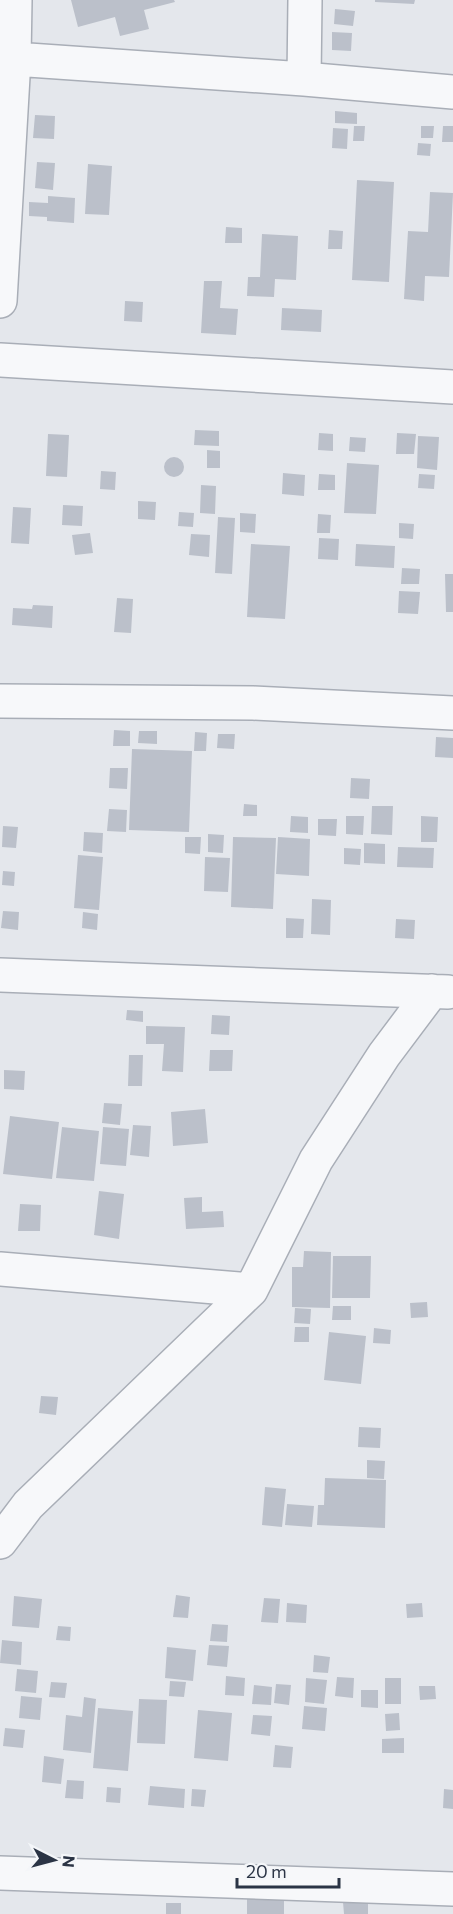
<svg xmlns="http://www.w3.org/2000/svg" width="453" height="1914" font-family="Commissioner,sans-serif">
<rect width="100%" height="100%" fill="#e4e7ec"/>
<path fill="#bbc0ca" d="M71,0H174L175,2L144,10L149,29L120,36L115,17L78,27Z
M375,0H415L414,4L375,2Z
M335,9L355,11L353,26L334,24Z
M332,32L352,33L351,51L332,50Z
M335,111L357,113V124L335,123Z
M35,115L55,116L54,139L33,138Z
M354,126H365L364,141H353Z
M421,126H434L433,138H421Z
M443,126H453V142H442Z
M333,128L348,129L347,149L332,148Z
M418,143L431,144L430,156L417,155Z
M37,162L55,163L53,190L35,188Z
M88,164L112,166L109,215L85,214Z
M357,180L394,182L389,282L352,280Z
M430,192L453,193L449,277L425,276L424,301L404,299L408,231L428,232Z
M48,196L75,198L74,223L47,221V217L29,216V202L48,203Z
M226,227L242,228V243H225Z
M329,230L343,231L342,249H328Z
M262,234L298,236L296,280L275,279L274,297L247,296L248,277H260Z
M204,281H222L220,308L238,309L236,335L201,333Z
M125,301L143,302L142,322L124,321Z
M282,308L322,310L321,332L281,330Z
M195,430L219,431V446L194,445Z
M319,433L333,434V451L318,450Z
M397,433L416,434L414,454H396Z
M48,434L69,435L67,477L46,476Z
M418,436L439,437L437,470L417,468Z
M350,437L366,438L365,452L349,451Z
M207,450L220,451V468H207Z
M164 467a10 10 0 1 1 20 0a10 10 0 1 1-20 0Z
M347,463L379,465L376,514L344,513Z
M101,471L116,472L115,490L100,489Z
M283,473L305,475L304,496L282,494Z
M319,474L335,475V490H318Z
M419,474L435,475L434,489L418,488Z
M201,485L216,486L215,514L200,513Z
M138,501L156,502L155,520L138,519Z
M63,505L83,506L82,526L62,525Z
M13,507L31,508L29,544L11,543Z
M179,512L194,513L193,527L178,526Z
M240,513L256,514L255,533L240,532Z
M318,514L331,515L330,533H317Z
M218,517L235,518L232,574L215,573Z
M399,523L414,524L413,539L399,538Z
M90,533L93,553L75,555L72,535Z
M191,534L210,535L209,557L189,555Z
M319,538L339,539L338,560L318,559Z
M251,544L290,546L285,619L247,617Z
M356,544L395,546L394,568L355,566Z
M402,568L420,569L419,584H401Z
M445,574H453V612H446Z
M399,591L420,592L418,614L398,613Z
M117,598L133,599L131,633L114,632Z
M33,605L53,606L52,628L12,625L13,608L32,609Z
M114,730L130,731V746H113Z
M139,731H157V744L138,743Z
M195,732L207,733L206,751H194Z
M218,734H235L234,749L217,748Z
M436,737L453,738V758L435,757Z
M132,749L192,751L189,832L129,830Z
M110,768H128L127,789L109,788Z
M351,778L370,779L369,799L350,798Z
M244,804L257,805V816H243Z
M372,806H393L392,835L371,834Z
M109,809L127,810L126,832L107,831Z
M291,816L308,817V833L290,832Z
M346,816H364L363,835L346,834Z
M421,816L438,817L437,842H421Z
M318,819H337L336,836L318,835Z
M3,826L18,827L16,848L2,847Z
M84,832L103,833L102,853L83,851Z
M208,834L224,835L223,853L208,852Z
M185,837H201L200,854L185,853Z
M233,837L276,838L273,909L231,907Z
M278,837L310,839L309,876L276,874Z
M364,843L385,844V864L364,863Z
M398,847L434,848L433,868L397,867Z
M344,848L361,849L360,865L344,864Z
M78,855L103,857L99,910L74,908Z
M205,857L230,858L228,892L204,891Z
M3,871L15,872L14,886L2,885Z
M312,899L331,900L330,935L311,934Z
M3,911L19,912L18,930L1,928Z
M83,912L98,914L97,930L82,928Z
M286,918L304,919L303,938H286Z
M396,919L415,920L414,939L395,938Z
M127,1010L143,1011V1022L126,1020Z
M212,1015L230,1016L229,1035L211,1034Z
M146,1026L185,1027L183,1072L162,1071L164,1044H146Z
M210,1050H233L232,1071H209Z
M129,1055H143L142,1086H128Z
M4,1070L25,1071L24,1090L4,1089Z
M104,1103L122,1104L120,1125L102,1123Z
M205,1109L208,1143L173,1146L171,1112Z
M10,1116L59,1122L52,1179L3,1174Z
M133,1125L151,1126L149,1157L130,1155Z
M62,1127L99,1131L94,1181L56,1178Z
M103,1127L129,1129L126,1166L100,1164Z
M99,1191L124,1194L119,1239L94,1235Z
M202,1197V1212L223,1211L224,1227L186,1229L184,1198Z
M20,1204L41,1205L40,1231H18Z
M304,1251L331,1252L330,1308L292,1307V1267H303Z
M333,1256H371L370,1298H332Z
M427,1302L428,1317L411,1318L410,1303Z
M333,1306H351V1320H332Z
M295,1308L311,1309L310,1324L294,1323Z
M295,1327H309V1342H294Z
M374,1328L391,1330L390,1344L373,1343Z
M329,1332L366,1336L361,1384L324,1380Z
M41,1396L58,1397L56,1415L39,1413Z
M359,1427L381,1428L380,1448L358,1447Z
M367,1460L385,1461L384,1479L367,1478Z
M325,1478L386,1480L385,1528L317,1525L318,1505H324Z
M265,1487L286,1489L282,1527L262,1525Z
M287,1504L314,1506L312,1527L285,1525Z
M176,1595L190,1597L188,1618L173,1617Z
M14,1596L42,1599L39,1628L12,1626Z
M264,1598L280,1599L278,1623L261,1622Z
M287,1603L307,1605L306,1623L286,1622Z
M422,1603L423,1617L407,1618L406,1604Z
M212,1624L228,1625L227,1642L210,1641Z
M58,1626L71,1627L70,1641L56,1640Z
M2,1640L22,1642L21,1665L0,1663Z
M209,1645L229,1646L227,1667L207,1665Z
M167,1647L196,1650L193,1681L165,1678Z
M314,1655L330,1657L328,1673L313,1672Z
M17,1669L38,1671L36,1693L15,1691Z
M226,1676L245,1678L244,1696L225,1695Z
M337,1677L354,1678L353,1698L335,1696Z
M306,1678L327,1680L324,1704L305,1702Z
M385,1678H401V1704H385Z
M170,1681L186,1682L184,1697L169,1696Z
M51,1682L67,1683L65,1698L49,1697Z
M276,1684L291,1685L289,1705L274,1703Z
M254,1685L272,1687L271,1705L252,1704Z
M419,1686H435L436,1699L420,1700Z
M361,1690H378V1708L361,1707Z
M21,1696L42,1698L40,1720L19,1718Z
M84,1697L96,1699L91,1753L63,1750L66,1715L82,1717Z
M139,1699L167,1700L165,1744L137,1743Z
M304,1706L327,1708L325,1731L302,1729Z
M98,1708L133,1711L128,1771L93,1768Z
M198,1710L232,1713L228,1761L194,1758Z
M399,1713L400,1730L386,1731L385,1714Z
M253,1715L272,1716L270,1736L251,1734Z
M5,1728L25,1730L23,1748L3,1746Z
M404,1738V1753H382V1739Z
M275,1745L293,1747L291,1768L273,1767Z
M44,1756L64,1759L61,1784L42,1782Z
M67,1780L84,1781L83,1799L65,1798Z
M150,1786L185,1789L184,1808L148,1805Z
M107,1787L121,1788L120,1803L106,1802Z
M192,1789L206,1790L204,1807L191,1806Z
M444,1789L453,1790V1809L443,1808Z
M247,1899H284V1914H247Z
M368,1901V1914H344L343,1902Z
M166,1903H181V1914H166Z"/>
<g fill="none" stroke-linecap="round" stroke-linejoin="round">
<defs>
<path id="minor" d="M14,59L304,79L453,92
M304,79L305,0
M0,301L14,59L15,0
M0,360L453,387
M0,701L253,703L453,713
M0,975L448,992
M0,1269L251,1290
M0,1542L28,1505L251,1290L316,1160L384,1055L432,991
M0,1873L453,1889"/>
</defs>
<use href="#minor" stroke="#a9aeb7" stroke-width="36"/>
<use href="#minor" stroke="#f7f8fa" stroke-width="33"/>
</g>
<g transform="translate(54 1860) rotate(96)" stroke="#f4f6f9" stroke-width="4.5" paint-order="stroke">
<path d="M0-4.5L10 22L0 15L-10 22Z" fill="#2b3445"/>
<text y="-9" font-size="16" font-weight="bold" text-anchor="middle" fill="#2b3445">N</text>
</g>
<path d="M237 1878v9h102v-9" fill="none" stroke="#2b3445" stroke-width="3"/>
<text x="246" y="1878" font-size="18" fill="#2b3445" stroke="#f4f6f9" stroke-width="4.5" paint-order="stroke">20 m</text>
</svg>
